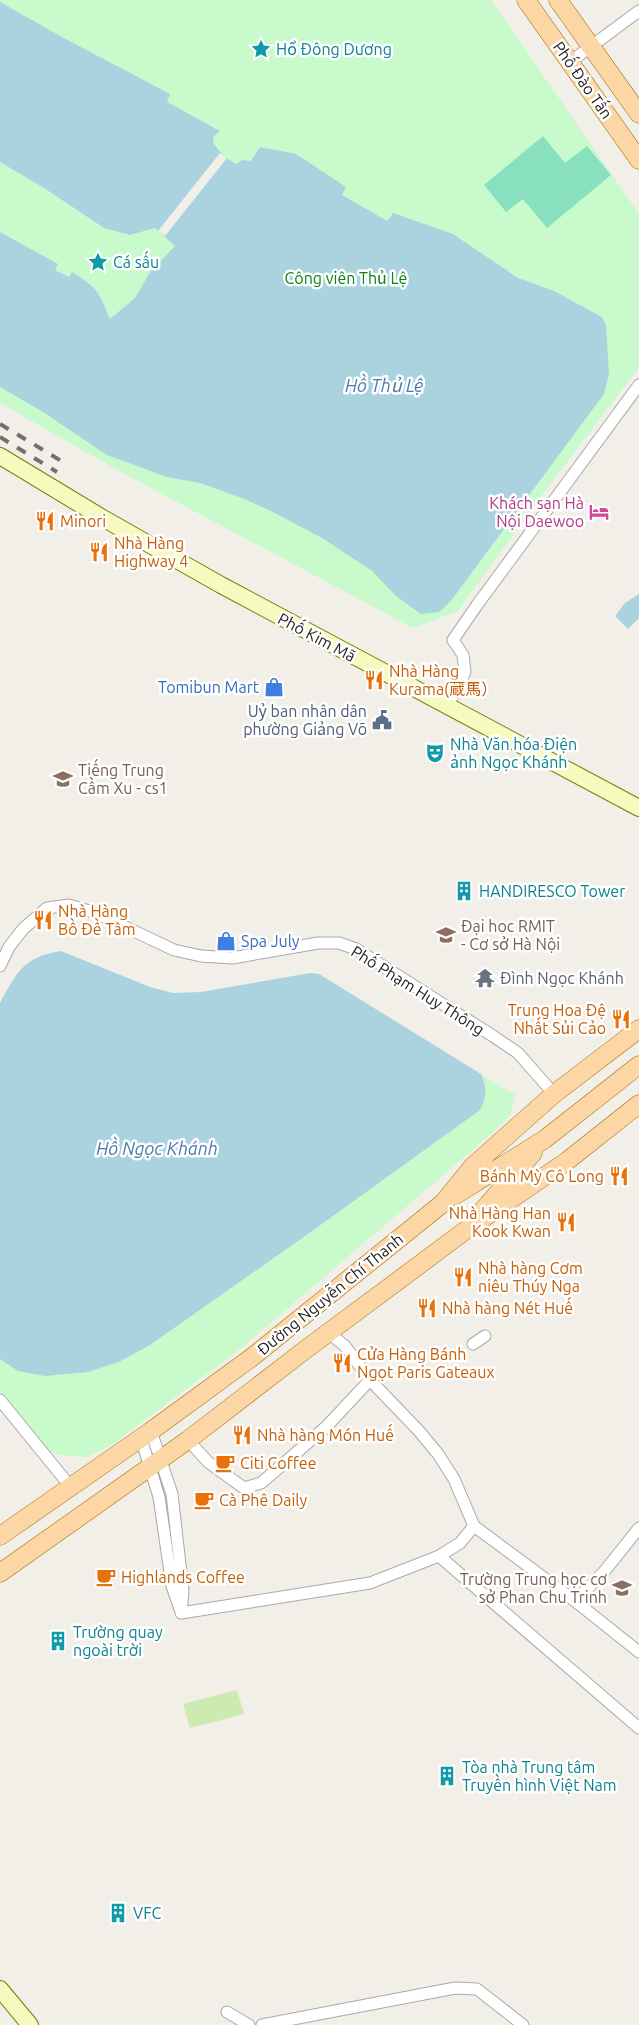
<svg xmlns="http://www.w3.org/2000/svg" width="639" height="2025" font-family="Ubuntu,'Noto Sans SC',sans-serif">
<rect width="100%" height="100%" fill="#f2efe9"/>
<path fill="#cdebb0" d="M237,1690L244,1714L190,1728L183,1704Z"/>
<path fill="#c8facc" d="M0,0H491L639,214V367L542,495L458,611L413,628L119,471L0,403Z
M481,1074L515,1095L511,1114L497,1129L240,1349L112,1445L86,1457L61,1455L37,1448L0,1409V1359L18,1371L88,1372L119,1362L150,1345L308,1234L486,1087Z"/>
<path fill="#88e0be" d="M543,136L565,163L587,146L611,175L547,228L523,199L506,212L484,185Z"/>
<path fill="#aad3df" d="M0,2L62,37L170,94L167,102L220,131L214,136L213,143C220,152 225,159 237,164L242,160L251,161L260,147L296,154L346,187L342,195L387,221L393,213L453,234L518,278L554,291L602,317L606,325L609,374L604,394L450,602L439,612L421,614L396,596L372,571L322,538L271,511L242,498L200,483L167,477L107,455L43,412L0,387V232L58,264L55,270L69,277L72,272C98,288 99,292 110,319L135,298L150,272L175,246L155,228L130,235L104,228L44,188L0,162Z
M639,594V618L628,629L615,616L625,603Z
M61,951L150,987L173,993L201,992L310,973L319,974L481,1074C487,1088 487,1096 480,1110L308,1234L150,1345L119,1362L88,1372L45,1376L18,1371L0,1359V1003C17,972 23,957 61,951Z"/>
<path fill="#f2efe9" d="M220,153L227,158L165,236L158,231Z"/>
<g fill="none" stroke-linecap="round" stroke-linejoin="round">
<defs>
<path id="minor" d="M570,62L639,11
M447,707L465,672L463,655L453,640L477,605L639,385
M0,966L9,947L23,929L47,908L69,905L96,913L174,950L201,956L232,958L318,943H339L356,949L493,1036L518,1053L554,1094
M328,1332L345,1346L370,1380L419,1431L438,1454L454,1479L474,1526L575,1601L639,1652
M473,1344L485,1336
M0,1400L70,1486
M151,1431L172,1494L183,1591L181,1613
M141,1438L159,1497L172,1586L180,1609
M188,1440L208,1462L244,1488L261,1483L326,1427L370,1380
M439,1556L639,1728
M575,1601L603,1573L639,1528
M181,1613L370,1583L439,1556L460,1543L474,1526
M227,2012L249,2025
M262,2025L455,1988L477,1989L523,2025"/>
<path id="secondary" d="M0,456L101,517L221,585L639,808
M0,1989L30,2025"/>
<path id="primary" d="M526,0L639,160
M558,0L639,114
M454,1196L545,1139L639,1065
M483,1210L533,1153
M0,1536L151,1431L251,1358L443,1203L473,1166L554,1094L639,1029
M0,1573L188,1440L305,1350L466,1230L567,1161L639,1104"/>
</defs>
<use href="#minor" stroke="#a9a9a9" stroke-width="13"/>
<use href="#secondary" stroke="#707d05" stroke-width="18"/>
<use href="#primary" stroke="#a06b00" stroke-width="19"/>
<use href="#minor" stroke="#fff" stroke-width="11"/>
<use href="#secondary" stroke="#f7fabf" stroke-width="16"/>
<use href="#primary" stroke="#fcd6a4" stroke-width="18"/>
<path stroke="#707070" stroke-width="4" stroke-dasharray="10 10" stroke-linecap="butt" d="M0,424L63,462
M0,437L57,472"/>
</g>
<defs>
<symbol id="sight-bare" viewBox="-9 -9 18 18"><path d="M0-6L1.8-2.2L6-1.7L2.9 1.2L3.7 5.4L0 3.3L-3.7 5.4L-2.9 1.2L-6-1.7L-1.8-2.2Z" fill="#0f9aa8" stroke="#fff" stroke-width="2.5" paint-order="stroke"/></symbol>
<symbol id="hotel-bare" viewBox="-9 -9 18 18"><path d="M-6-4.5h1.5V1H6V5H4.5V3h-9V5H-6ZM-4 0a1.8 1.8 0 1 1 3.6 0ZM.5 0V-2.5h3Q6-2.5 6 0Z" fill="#d1479c" stroke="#fff" stroke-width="2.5" paint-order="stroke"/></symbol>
<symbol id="restaurant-bare" viewBox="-9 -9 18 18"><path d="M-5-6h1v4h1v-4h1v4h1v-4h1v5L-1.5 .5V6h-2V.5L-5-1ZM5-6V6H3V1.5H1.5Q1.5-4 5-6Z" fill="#e8710a" stroke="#fff" stroke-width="2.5" paint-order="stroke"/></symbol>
<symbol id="shop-bare" viewBox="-9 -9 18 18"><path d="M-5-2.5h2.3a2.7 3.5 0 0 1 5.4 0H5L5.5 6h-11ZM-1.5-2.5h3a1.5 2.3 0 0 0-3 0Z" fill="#3f7fe0" stroke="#fff" stroke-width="2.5" paint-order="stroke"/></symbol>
<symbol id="civic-bare" viewBox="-9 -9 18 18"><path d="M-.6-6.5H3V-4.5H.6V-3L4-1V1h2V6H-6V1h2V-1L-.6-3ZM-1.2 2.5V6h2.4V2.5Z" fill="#5c6f8a" stroke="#fff" stroke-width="2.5" paint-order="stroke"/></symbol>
<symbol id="theatre-bare" viewBox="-9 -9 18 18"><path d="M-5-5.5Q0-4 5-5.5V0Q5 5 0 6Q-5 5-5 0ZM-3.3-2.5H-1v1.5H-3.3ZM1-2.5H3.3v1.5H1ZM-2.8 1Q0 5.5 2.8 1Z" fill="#0f9aa8" stroke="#fff" stroke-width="2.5" paint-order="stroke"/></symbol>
<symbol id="school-bare" viewBox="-9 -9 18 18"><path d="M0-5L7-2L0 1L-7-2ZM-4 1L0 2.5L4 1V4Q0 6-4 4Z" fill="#8d6e63" stroke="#fff" stroke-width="2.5" paint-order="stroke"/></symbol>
<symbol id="building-bare" viewBox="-9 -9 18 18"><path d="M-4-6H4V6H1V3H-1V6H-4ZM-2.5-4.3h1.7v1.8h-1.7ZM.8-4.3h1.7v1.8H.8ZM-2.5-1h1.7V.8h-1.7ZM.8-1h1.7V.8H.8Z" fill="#0f9aa8" stroke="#fff" stroke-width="2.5" paint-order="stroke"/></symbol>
<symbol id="university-bare" viewBox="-9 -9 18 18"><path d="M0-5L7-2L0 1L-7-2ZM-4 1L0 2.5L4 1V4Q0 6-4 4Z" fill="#8d6e63" stroke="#fff" stroke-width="2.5" paint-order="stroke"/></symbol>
<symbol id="temple-bare" viewBox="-9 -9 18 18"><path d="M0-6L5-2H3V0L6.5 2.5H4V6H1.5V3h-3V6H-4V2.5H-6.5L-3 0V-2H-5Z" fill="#6b7280" stroke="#fff" stroke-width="2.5" paint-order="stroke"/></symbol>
<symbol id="cafe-bare" viewBox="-9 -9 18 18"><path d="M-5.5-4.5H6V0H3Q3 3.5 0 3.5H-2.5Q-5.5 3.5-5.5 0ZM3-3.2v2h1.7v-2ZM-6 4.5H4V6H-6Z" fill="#e8710a" stroke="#fff" stroke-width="2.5" paint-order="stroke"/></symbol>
</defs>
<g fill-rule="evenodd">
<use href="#sight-bare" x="247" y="35" width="28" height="28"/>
<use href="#sight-bare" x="84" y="248" width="28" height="28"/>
<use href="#hotel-bare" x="585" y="498" width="28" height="28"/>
<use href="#restaurant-bare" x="31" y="507" width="28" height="28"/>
<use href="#restaurant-bare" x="85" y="538" width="28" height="28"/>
<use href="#restaurant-bare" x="360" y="666" width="28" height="28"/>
<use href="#shop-bare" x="260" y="673" width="28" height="28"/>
<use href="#civic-bare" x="368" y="706" width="28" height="28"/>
<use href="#theatre-bare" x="421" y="739" width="28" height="28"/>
<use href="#school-bare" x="49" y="765" width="28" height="28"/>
<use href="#building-bare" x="450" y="877" width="28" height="28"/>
<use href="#restaurant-bare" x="29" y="906" width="28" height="28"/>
<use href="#university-bare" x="432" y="921" width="28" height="28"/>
<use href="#shop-bare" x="212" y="927" width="28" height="28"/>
<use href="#temple-bare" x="471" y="964" width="28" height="28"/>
<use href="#restaurant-bare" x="607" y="1005" width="28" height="28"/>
<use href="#restaurant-bare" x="605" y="1162" width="28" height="28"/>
<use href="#restaurant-bare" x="552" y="1208" width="28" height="28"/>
<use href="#restaurant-bare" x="449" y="1263" width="28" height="28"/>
<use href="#restaurant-bare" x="413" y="1294" width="28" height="28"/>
<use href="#restaurant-bare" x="328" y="1349" width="28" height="28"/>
<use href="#restaurant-bare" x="228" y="1421" width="28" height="28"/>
<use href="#cafe-bare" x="211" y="1449" width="28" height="28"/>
<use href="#cafe-bare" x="190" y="1486" width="28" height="28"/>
<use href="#cafe-bare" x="92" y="1563" width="28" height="28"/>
<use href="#school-bare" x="608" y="1574" width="28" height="28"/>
<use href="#building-bare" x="44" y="1627" width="28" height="28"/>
<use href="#building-bare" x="433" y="1762" width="28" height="28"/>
<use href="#building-bare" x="104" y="1899" width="28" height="28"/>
</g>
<g text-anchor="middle" stroke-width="5" stroke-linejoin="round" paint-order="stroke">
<g font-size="16" fill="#0d838f" stroke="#fff" text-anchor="start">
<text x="276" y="55">Hổ Đông Dương</text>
<text x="113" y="268">Cá sấu</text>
<text x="450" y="750">Nhà Văn hóa Điện<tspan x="450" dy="18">ảnh Ngọc Khánh</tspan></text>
<text x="479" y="897">HANDIRESCO Tower</text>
<text x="73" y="1638">Trường quay<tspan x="73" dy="18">ngoài trời</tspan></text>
<text x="462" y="1773">Tòa nhà Trung tâm<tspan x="462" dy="18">Truyền hình Việt Nam</tspan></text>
<text x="133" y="1919">VFC</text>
</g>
<g font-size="16" fill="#222" stroke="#fff">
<text transform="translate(583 80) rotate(55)" y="6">Phố Đào Tấn</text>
<text transform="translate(317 637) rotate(28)" y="6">Phố Kim Mã</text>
<text transform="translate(418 990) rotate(32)" y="6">Phố Phạm Huy Thông</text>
<text transform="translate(330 1294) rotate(-39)" y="6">Đường Nguyễn Chí Thanh</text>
</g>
<g font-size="16" fill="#0c8416" stroke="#fff">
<text x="346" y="284">Công viên Thủ Lệ</text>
</g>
<g font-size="16" fill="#b23c85" stroke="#fff" text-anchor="end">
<text x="584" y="509">Khách sạn Hà<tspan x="584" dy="18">Nội Daewoo</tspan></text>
</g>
<g font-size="16" fill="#c56008" stroke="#fff" text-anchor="start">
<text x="60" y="527">Minori</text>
<text x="114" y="549">Nhà Hàng<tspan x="114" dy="18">Highway 4</tspan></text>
<text x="389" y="677">Nhà Hàng<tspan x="389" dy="18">Kurama(蔵馬）</tspan></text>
<text x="58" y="917">Nhà Hàng<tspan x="58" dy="18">Bồ Đề Tâm</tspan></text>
<text x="606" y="1016" text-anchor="end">Trung Hoa Đệ<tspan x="606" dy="18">Nhất Sủi Cảo</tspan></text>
<text x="604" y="1182" text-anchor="end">Bánh Mỳ Cô Long</text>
<text x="551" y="1219" text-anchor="end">Nhà Hàng Han<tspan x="551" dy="18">Kook Kwan</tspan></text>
<text x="478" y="1274">Nhà hàng Cơm<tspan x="478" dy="18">niêu Thúy Nga</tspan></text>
<text x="442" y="1314">Nhà hàng Nét Huế</text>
<text x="357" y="1360">Cửa Hàng Bánh<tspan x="357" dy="18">Ngọt Paris Gateaux</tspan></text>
<text x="257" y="1441">Nhà hàng Món Huế</text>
<text x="240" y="1469">Citi Coffee</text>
<text x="219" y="1506">Cà Phê Daily</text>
<text x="121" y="1583">Highlands Coffee</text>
</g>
<g font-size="16" fill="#366cbe" stroke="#fff" text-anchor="end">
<text x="259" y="693">Tomibun Mart</text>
<text x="241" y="947" text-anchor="start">Spa July</text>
</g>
<g font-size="16" fill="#4e5e75" stroke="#fff" text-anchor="end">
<text x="367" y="717">Uỷ ban nhân dân<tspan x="367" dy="18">phường Giảng Võ</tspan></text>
</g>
<g font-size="16" fill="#785e54" stroke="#fff" text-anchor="start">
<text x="78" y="776">Tiếng Trung<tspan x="78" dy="18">Cầm Xu - cs1</tspan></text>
<text x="461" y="932">Đại học RMIT<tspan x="461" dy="18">- Cơ sở Hà Nội</tspan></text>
<text x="607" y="1585" text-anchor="end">Trường Trung học cơ<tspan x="607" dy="18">sở Phan Chu Trinh</tspan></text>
</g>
<g font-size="16" fill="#5b616d" stroke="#fff" text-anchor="start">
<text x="500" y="984">Đình Ngọc Khánh</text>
</g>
<g font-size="18" font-style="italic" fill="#4a7aab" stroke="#fff">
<text x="384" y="392">Hồ Thủ Lệ</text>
<text x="157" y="1155">Hồ Ngọc Khánh</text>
</g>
</g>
</svg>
